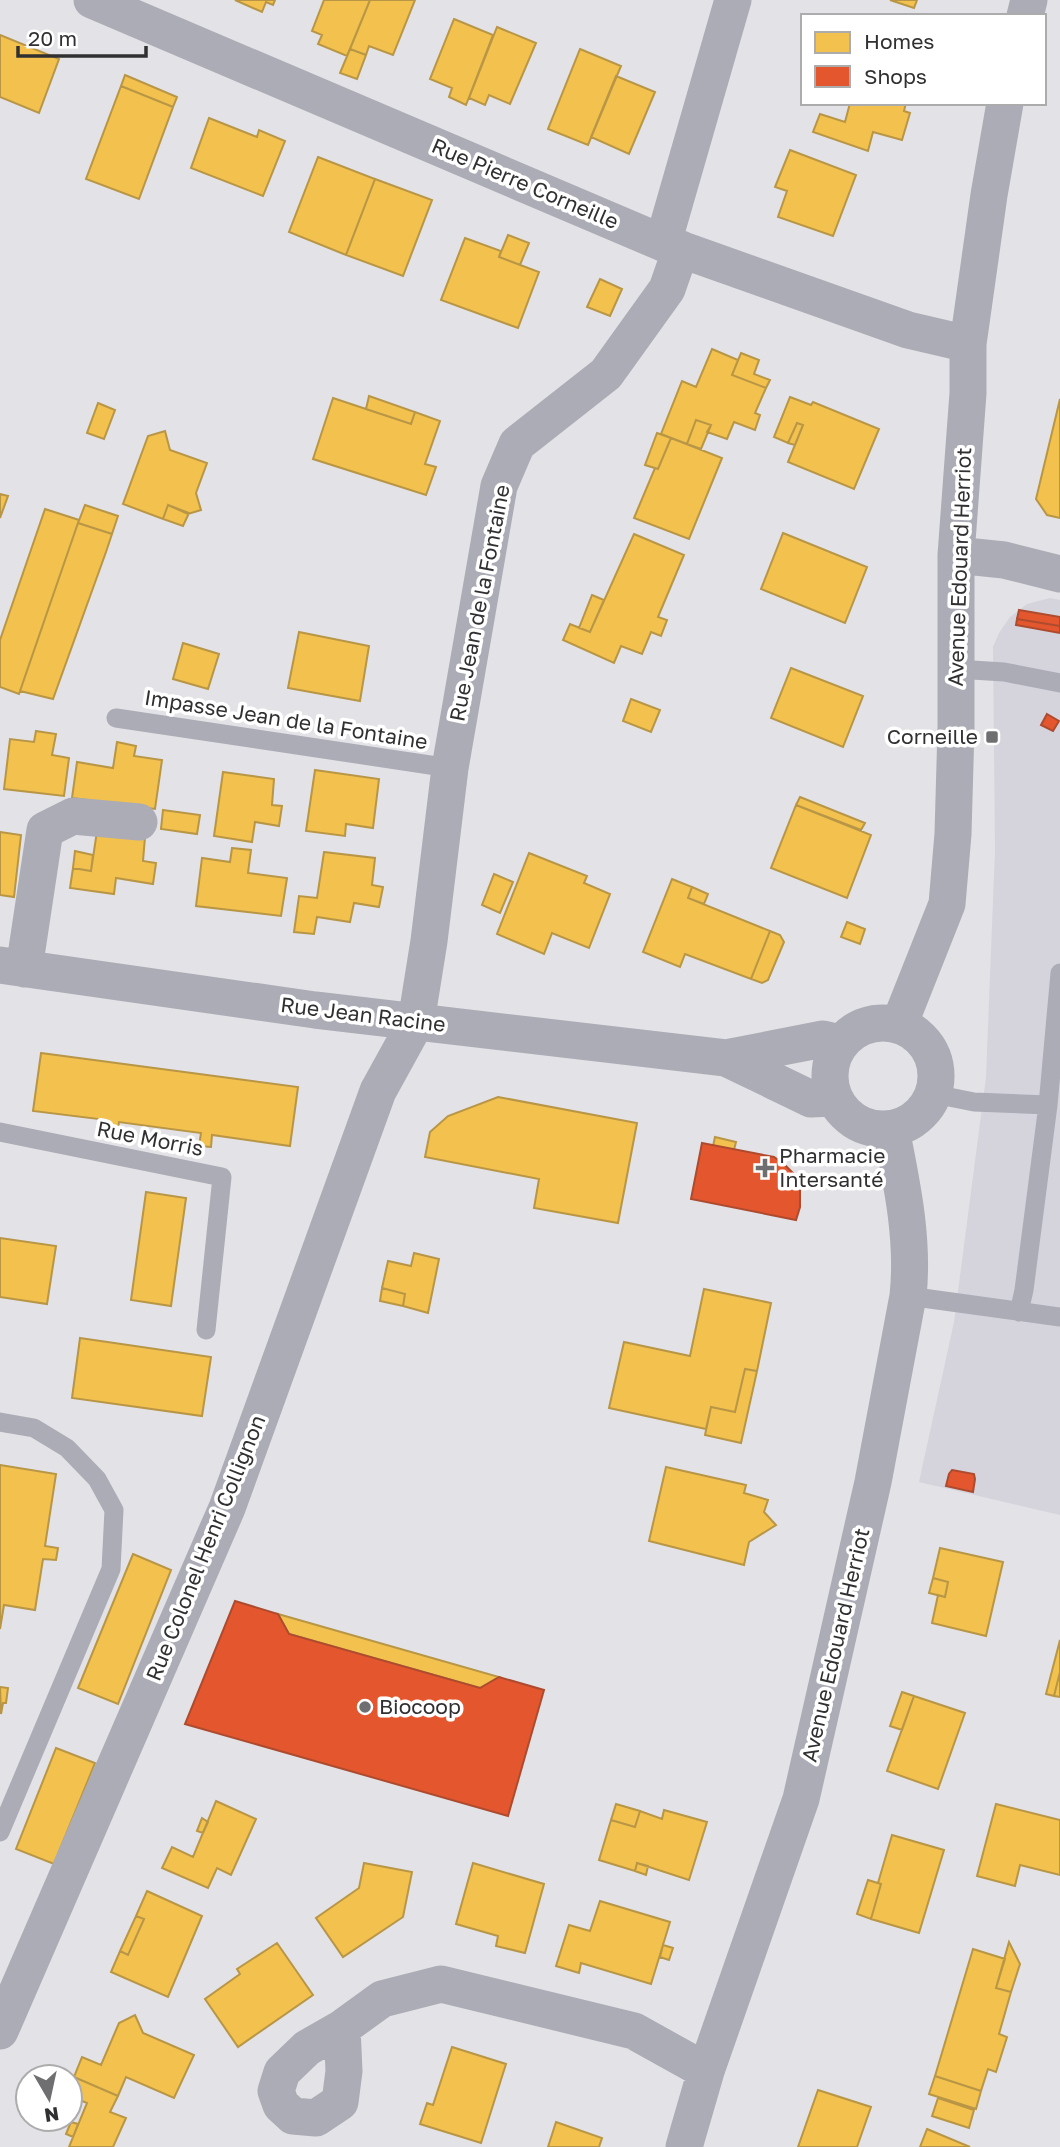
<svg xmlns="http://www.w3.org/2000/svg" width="1060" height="2147" font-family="'Golos Text',sans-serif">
<rect width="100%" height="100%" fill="#e3e2e6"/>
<path fill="#d5d4dd" d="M1050,598L1060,600V1515L919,1482L954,1322L986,1077L995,850L993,647L999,633L1010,617L1027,604Z"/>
<path fill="#f2c14e" stroke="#b89646" stroke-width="2" d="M235,0H275L273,5L266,2L262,12Z
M324,0H370L347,56L318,44L322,35L312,31Z
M370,0H415L393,55L369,46L366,55L350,49Z
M890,0H917L914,8Z
M454,19L493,35L466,105L449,97L452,88L430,79Z
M497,27L536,43L510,104L489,95L485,105L469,98Z
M0,35L59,59L39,113L0,97Z
M350,49L366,55L357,79L340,73Z
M580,49L621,66L588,145L548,129Z
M125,75L177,97L173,107L121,86Z
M616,76L655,92L629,154L591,137Z
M121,86L173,107L139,199L86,179Z
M850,103H906L904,111L910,113L902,140L873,132L868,151L813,132L820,114L845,122Z
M209,118L257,137L259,130L285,141L263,196L191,168Z
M790,150L856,175L833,236L778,217L787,191L775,187Z
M318,157L375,179L346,255L289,232Z
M375,179L432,200L403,276L346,255Z
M508,235L529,243L520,265L499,257Z
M465,238L501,251L499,257L539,272L518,328L441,300Z
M600,279L622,289L610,316L587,307Z
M712,349L738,360L732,375L766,388L755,413L760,415L755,430L734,422L727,439L707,432L711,425L696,420L687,444L661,434L682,381L696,387Z
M741,353L759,360L754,374L770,380L766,388L732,375Z
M369,396L415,412L411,424L366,409Z
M790,397L811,405L813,402L879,429L854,489L788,462L803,425L797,423L788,443L774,437Z
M333,398L411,424L415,412L440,421L425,464L436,467L426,495L313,459Z
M1060,399V518L1047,515L1036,499Z
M98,403L115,410L104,439L87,433Z
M696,420L711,425L701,449L687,444Z
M797,423L803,425L795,445L788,443Z
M165,431L170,450L207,463L196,493L201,510L188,514L168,505L163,519L123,504L148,436Z
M657,433L671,438L658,469L645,465Z
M671,438L722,458L689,539L634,518L655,468L658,469Z
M0,494L8,496L0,518Z
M85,505L118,516L112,534L78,523Z
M168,505L189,513L183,526L163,519Z
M45,509L79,520L19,694L0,687V640Z
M78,523L112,534L106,552L53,699L20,691Z
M783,533L867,567L845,623L761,589Z
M634,534L684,555L658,617L667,620L661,636L651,632L642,654L621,646L614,663L563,640L570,624L590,632Z
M592,595L604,600L590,632L579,628Z
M299,632L369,646L360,701L288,688Z
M183,643L219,654L208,689L173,679Z
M791,668L863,696L843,747L771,718Z
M631,699L660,710L651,732L623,721Z
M36,731L56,734L52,755L69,758L64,796L4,789L10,739L34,742Z
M117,742L136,746L134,756L162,760L155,809L72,798L77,762L113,768Z
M315,770L379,779L373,828L346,824L345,836L306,831Z
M223,772L274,779L272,805L282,806L279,826L255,822L252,842L214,836Z
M800,797L865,823L861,830L796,805Z
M796,805L871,835L847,898L771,868Z
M163,810L200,815L197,834L161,829Z
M97,831L145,837L143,861L156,863L153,884L116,878L114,894L70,888L73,868L91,871Z
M0,832L21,835L14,897L0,895Z
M232,848L251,850L248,873L287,878L281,916L196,906L202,858L230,862Z
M75,851L93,855L91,871L73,868Z
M324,852L375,858L372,885L383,887L379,907L354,903L350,922L317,917L314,934L294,932L299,896L317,898Z
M529,853L587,876L584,883L610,894L589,948L552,933L544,954L497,934Z
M494,874L513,882L500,913L482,905Z
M672,879L692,887L688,898L770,931L751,979L685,954L680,967L643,952Z
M692,887L708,894L704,904L688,898Z
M847,922L865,929L860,944L841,937Z
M770,931L780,935L784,942L768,980L762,983L751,979Z
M41,1053L298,1087L290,1146L212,1135L211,1147L199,1146L201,1133L119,1122L117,1135L105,1134L107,1120L33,1111Z
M498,1097L637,1123L618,1223L534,1208L539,1179L425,1157L430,1132L448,1116Z
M715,1137L736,1142L734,1150L713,1146Z
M146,1192L186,1198L171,1306L131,1300Z
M0,1238L56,1246L47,1304L0,1297Z
M414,1253L439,1259L428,1313L403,1306L405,1294L382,1288L388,1261L411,1266Z
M382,1288L405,1294L403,1306L380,1301Z
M704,1289L771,1303L757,1371L745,1369L735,1412L711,1407L706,1429L609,1408L624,1342L690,1356Z
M80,1338L211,1357L202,1416L72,1398Z
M745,1369L757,1371L741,1443L705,1435L711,1407L735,1412Z
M0,1465L56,1474L45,1546L58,1548L56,1560L43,1559L35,1610L4,1605L0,1629Z
M666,1467L746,1485L744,1493L768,1500L764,1512L776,1525L749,1542L744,1565L649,1541Z
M940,1548L1003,1562L986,1636L932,1623L938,1595L945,1597L948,1582L933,1578Z
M133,1554L171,1570L118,1704L78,1688Z
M933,1578L948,1582L945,1597L929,1593Z
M278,1614L499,1677L480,1688L289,1634Z
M1060,1640V1672L1054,1696L1046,1694Z
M1060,1672V1697L1054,1696Z
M0,1687L8,1688L6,1703H3L1,1714Z
M902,1692L914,1696L902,1730L890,1726Z
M914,1696L965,1713L938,1789L887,1771Z
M56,1748L95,1763L54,1864L16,1849Z
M216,1801L256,1819L231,1875L217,1868L208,1888L162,1868L172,1847L193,1857Z
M616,1804L640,1811L635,1827L611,1820Z
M996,1804L1060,1820V1875L1020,1865L1015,1886L977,1876Z
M664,1810L707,1822L689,1880L637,1863L635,1871L599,1860L611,1820L635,1827L640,1811L662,1819Z
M202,1818L208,1822L203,1833L197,1831Z
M892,1835L944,1850L919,1933L871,1919L881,1884L878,1883Z
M364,1863L412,1872L403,1917L343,1957L316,1918L359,1888Z
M473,1863L544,1884L525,1953L496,1946L498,1936L456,1924Z
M637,1863L648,1866L646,1875L635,1871Z
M868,1880L881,1884L871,1919L857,1914Z
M147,1891L202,1916L168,1997L111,1972L120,1951L128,1955L144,1919L136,1916Z
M600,1901L670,1922L651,1984L581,1963L579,1973L556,1966L569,1925L590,1931Z
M136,1916L144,1919L128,1955L120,1951Z
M1009,1942L1020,1964L1011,1992L996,1988Z
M277,1943L313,1995L238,2047L205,1999L240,1974L237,1969Z
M663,1945L673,1948L669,1960L660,1957Z
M973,1949L1005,1959L996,1988L1011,1992L999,2034L1007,2037L996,2072L988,2069L981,2091L935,2076Z
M135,2015L143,2033L194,2055L174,2098L126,2077L118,2096L74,2077L82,2057L101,2065L119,2023Z
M452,2047L506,2064L481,2143L420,2124L427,2103L433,2105Z
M935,2076L981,2091L976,2109L929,2094Z
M74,2077L118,2096L110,2112L126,2118L113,2147H69L87,2103L70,2096V2085Z
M818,2090L871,2107L857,2147H798Z
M938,2098L974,2110L969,2128L932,2116Z
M71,2122L78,2124L73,2137L66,2134Z
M556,2122L602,2138L599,2147H548Z
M927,2129L970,2147H920Z"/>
<path fill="#e4572e" stroke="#ae4b2f" stroke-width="2" d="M1019,610L1060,617V626L1017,619Z
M1017,619L1060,626V633L1016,625Z
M1047,714L1059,721L1053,731L1041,725Z
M702,1143L774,1157L785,1165L794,1174L800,1190V1207L796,1220L691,1199Z
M952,1470L974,1474L975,1479L973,1492L946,1486L949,1474Z
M235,1601L278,1614L289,1634L480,1688L499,1677L544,1690L508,1816L185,1724Z"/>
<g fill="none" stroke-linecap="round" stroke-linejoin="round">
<path stroke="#abacb6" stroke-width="19" d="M956,669L1004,672L1060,683
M116,718L450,768
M934,1094L974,1102L1048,1105
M0,1132L222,1177L206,1330
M908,1296L1060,1317
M1019,1312L1024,1290L1048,1105L1060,973
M0,1422L34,1428L67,1448L97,1479L114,1510L111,1569L0,1832"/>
<path stroke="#abacb6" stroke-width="37" d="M92,0L663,243L908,330L968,344
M1025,16L1029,0
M663,243L733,0
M956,555L1004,560L1060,574
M0,965L315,1010L726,1058L823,1039L840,1043
M24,969L45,830L73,816L139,822
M830 1076a53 53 0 1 1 106 0a53 53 0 1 1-106 0Z
M899,1025L947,904L953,834L956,728V555L968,393V344L989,195L1005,103
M726,1058L811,1099L833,1098
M342,2028L344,2071L340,2102L316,2118L293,2116L281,2105L276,2091L282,2072L307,2048L342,2028L382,1999L441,1984L634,2031L706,2071
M0,2031L227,1508L378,1091L416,1022L429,941L450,768L499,486L517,444L606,374L667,289L681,249
M684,2147L706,2071L801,1799L873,1482L908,1296C914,1240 902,1184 891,1129"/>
</g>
<g fill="#6f6e71" stroke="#fff" stroke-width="2.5">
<rect x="985" y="730" width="14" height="14" rx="3.5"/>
<path d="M761.5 1157.5h7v7h7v7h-7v7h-7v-7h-7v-7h7z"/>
<circle cx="365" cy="1707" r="7"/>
</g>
<g text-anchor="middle" stroke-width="7" stroke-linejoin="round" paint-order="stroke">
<g font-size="21" fill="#303032" stroke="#fff">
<text transform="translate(525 184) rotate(23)" y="7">Rue Pierre Corneille</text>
<text transform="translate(960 567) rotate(-88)" y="7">Avenue Edouard Herriot</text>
<text transform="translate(480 603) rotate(-79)" y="7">Rue Jean de la Fontaine</text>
<text transform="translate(286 720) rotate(9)" y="7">Impasse Jean de la Fontaine</text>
<text transform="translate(363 1015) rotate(7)" y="7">Rue Jean Racine</text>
<text transform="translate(150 1139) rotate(11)" y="7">Rue Morris</text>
<text transform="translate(206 1548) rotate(-68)" y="7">Rue Colonel Henri Collignon</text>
<text transform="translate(836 1645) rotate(-77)" y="7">Avenue Edouard Herriot</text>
</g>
<g font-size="21" fill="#303032" stroke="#fff" text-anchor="start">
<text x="978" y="744" text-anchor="end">Corneille</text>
<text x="779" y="1163">Pharmacie<tspan x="779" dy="24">Intersanté</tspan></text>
<text x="379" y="1714">Biocoop</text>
</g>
</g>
<rect x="801" y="14" width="245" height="91" fill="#ffffff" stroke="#acacad" stroke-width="2"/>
<rect x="815" y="32" width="35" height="21" fill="#f2c14e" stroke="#acacad" stroke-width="2"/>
<text x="864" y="49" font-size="21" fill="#303032">Homes</text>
<rect x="815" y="66" width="35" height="21" fill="#e4572e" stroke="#acacad" stroke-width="2"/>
<text x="864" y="84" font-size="21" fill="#303032">Shops</text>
<g transform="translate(49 2098) rotate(171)"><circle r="33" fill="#ffffff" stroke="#acacad" stroke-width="2"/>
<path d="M0-5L12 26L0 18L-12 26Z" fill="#6f6e71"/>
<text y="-10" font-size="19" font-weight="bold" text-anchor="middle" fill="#303032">N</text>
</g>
<path d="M18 46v10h128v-10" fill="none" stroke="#303032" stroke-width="3.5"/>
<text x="28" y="46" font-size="21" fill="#303032" stroke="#ffffff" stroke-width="5" paint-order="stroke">20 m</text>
</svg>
